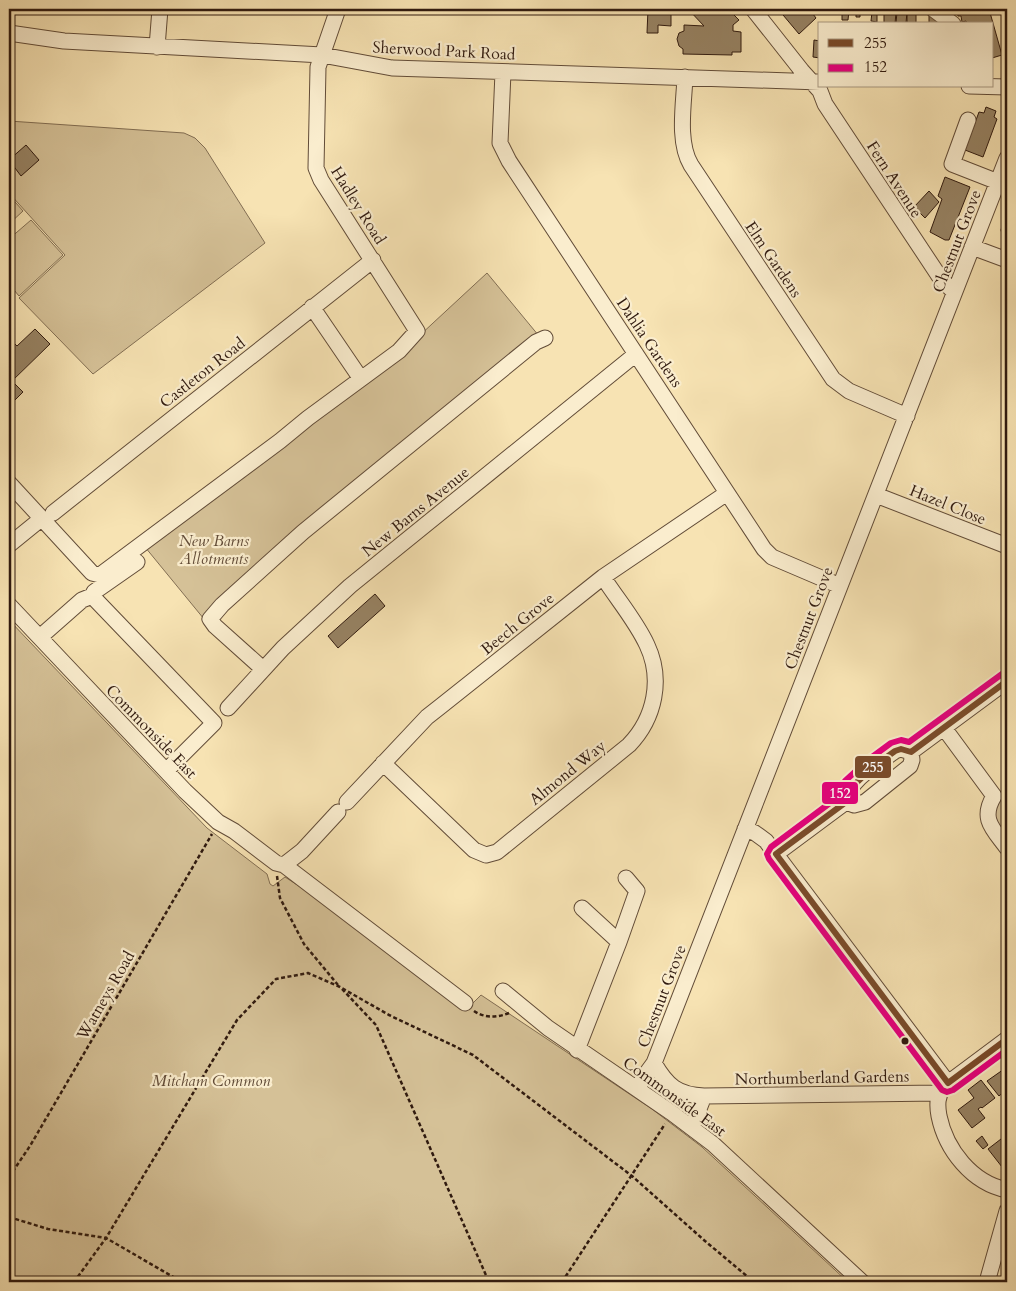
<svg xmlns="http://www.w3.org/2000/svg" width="1016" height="1291" font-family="Cardo,serif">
<rect width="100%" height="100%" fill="#f7e3b3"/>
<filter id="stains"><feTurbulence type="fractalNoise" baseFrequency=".004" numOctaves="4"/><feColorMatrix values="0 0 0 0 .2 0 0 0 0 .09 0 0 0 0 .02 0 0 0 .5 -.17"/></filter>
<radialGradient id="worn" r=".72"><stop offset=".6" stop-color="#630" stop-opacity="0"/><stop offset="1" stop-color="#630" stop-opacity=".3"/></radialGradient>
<path fill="#d5c197" stroke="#826e53" d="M9,121L184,133L195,138L205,148L265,243L93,374L19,298L65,255L9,193Z
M9,195L23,211L9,224Z
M31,220L63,255L19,296L9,284V239Z
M487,273L539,336L204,619L145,547L405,349Z
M9,620L207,828L267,874L270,884L273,886L285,877L361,926L467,1009L481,995L652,1109L702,1147L848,1282H9Z
M1007,796V840L991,814L1000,800Z
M653,1076L692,1102L695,1105L692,1112L688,1113L683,1111L651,1088L648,1085L649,1078Z"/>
<path fill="#978364" stroke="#301a0f" d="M648,9H671V26L658,25V33H647Z
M688,9H728L739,20L733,25V31L741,32V52H732V55L683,54V49L679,46L677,39L679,33L684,31V25L704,26Z
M778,9H801L805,14L810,10L816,18L799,34Z
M842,9L849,10L848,20H842Z
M949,9H989L1002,55L992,58V24H967L966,21L962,22L961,16H958L957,12L953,13Z
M856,11H860V17H856Z
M872,12H877V22L871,21Z
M884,12H896L895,24H884Z
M897,12H907L906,23H896Z
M907,12H916V24H907Z
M929,14L949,24H929Z
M814,40L820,41V58L813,57Z
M986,107L996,111L994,117L997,119L983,157L965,150L979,112L984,113Z
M26,145L39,160L21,176L9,160Z
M945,177L970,187L949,240H945L930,232L942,199L938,196Z
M929,191L939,202L925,218L914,207Z
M1007,208V244L1003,238L1001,230Z
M35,329L50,344L12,381L23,392L9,406V338L17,346Z
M375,594L385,606L338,648L328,636Z
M1007,1067V1089L999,1096L987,1081Z
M981,1080L995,1098L982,1108L981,1107L978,1109L985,1118L972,1128L958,1110L974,1098L968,1090Z
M982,1136L988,1145L983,1149L976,1141Z
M1001,1139L1007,1147V1163L1002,1167L988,1149Z"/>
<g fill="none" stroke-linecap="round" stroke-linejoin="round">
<defs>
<path id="minor" d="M338,9L318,67L316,168L321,180L417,331L399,351L361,379
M753,9L802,71L820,91L825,104L941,279L954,292
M933,9L953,24
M9,33L64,41L322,55L392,68L820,82
M157,47L160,9
M503,72L500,143L509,161L764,549L772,557L840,586
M685,77C684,103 677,142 691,165L833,379L849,391L907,416
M969,86L1007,87
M968,120L952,164L998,182
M972,247L1007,260
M9,483L92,573L100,575L280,441L308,418L361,379L312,307
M876,495L1007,546
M53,513L373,260
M9,545L41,519
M92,596L94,592L137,562
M9,605L185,791L218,822L234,831L276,863L284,865L465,1003
M40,637L82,600L92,596L214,723L166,771
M263,669L215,626L210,619L222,605L303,532L536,342L545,338
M228,708L283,648L350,586L636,354
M944,728L994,796C980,819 993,829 1007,848
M383,763L474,850L486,855L497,852L629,745C655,718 663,679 647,645C636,621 617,599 603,577
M347,802L427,717L441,706L603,577L727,493
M846,802L854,805L865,802L910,766L912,760L911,752
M745,829L755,833L766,841L948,1083
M776,854L846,802C847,781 879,763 895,751L901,749L911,752L1007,681
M284,865L302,851L338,812
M619,942L637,891L626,878
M503,991L548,1028L672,1113L713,1144L862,1282
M1007,1039L944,1086C937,1096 937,1105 939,1116C946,1150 972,1183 1007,1190
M577,1050L619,942L582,908
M654,1063C667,1086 678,1095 704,1096
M638,1089L643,1078L654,1063L1007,158
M692,1127L704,1096L939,1093
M987,1282L1007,1211"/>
</defs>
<use href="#minor" stroke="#624c38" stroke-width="17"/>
<path stroke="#301a0f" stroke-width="2.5" stroke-dasharray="4 2.5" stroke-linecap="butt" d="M277,876L280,898L304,944L338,985
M342,989L376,1025L489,1282
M474,1011C484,1018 497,1018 509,1013
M9,1177L30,1146L212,834
M9,1217L48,1229L106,1238L182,1282
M9,1279L10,1282
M74,1282L106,1238L237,1020L276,979L308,973L340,987L389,1015L473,1055L632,1176L705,1241L754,1282
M562,1282L665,1124"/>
<use href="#minor" stroke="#faedce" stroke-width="15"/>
<defs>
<path id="bus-1" d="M1007,681L911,752L901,749L895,751L873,767L852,787L846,802L776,854L948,1083L1007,1039"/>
<path id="bus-2" d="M1002,674L909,742L901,740L891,743L868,760L845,781L838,797L771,847L767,854L769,859L942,1090L947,1092L953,1090L1007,1050"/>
</defs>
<use href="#bus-1" stroke="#faedce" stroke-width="10"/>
<use href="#bus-2" stroke="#faedce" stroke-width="10"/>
<use href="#bus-1" stroke="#7a4b2a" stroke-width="6"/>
<use href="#bus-2" stroke="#e5007d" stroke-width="6"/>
</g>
<circle fill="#301a0f" stroke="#faedce" stroke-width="2" cx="905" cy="1041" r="4.5"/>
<g text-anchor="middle" stroke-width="4.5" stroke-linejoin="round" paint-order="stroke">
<g font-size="16" fill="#301a0f" stroke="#faedce">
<text transform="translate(444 50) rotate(3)" y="6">Sherwood Park Road</text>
<text transform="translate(895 179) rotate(57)" y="6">Fern Avenue</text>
<text transform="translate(359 205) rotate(58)" y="6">Hadley Road</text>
<text transform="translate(956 241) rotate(-69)" y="6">Chestnut Grove</text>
<text transform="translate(774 259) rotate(56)" y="6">Elm Gardens</text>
<text transform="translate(650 342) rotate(56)" y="6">Dahlia Gardens</text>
<text transform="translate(202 372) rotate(-38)" y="6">Castleton Road</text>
<text transform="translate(948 504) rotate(22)" y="6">Hazel Close</text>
<text transform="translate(415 511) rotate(-39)" y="6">New Barns Avenue</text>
<text transform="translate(808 618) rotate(-69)" y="6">Chestnut Grove</text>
<text transform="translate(517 623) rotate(-39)" y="6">Beech Grove</text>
<text transform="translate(152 731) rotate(46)" y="6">Commonside East</text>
<text transform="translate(567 772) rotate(-39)" y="6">Almond Way</text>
<text transform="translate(105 995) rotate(-60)" y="6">Watneys Road</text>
<text transform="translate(661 996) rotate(-69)" y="6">Chestnut Grove</text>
<text transform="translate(822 1077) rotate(-1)" y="6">Northumberland Gardens</text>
<text transform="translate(675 1096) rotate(36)" y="6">Commonside East</text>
</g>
<g font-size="16" font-style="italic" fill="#624c38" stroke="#faedce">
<text x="214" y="546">New Barns<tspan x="214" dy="18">Allotments</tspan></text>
<text x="211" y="1086">Mitcham Common</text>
</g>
</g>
<g stroke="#faedce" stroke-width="2">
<rect x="854" y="755" width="38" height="24" rx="5" fill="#7a4b2a"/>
<rect x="821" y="781" width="38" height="24" rx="5" fill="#e5007d"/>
</g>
<g font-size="14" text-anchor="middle" font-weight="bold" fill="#fff">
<text x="873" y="772">255</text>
<text x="840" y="798">152</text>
</g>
<rect width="1016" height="1291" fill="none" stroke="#f7e3b3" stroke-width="30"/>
<rect x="10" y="10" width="996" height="1271" fill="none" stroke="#301a0f" stroke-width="2.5"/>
<rect x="15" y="15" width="986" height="1261" fill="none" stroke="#301a0f"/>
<rect x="818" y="22" width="175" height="65" fill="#faedce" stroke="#a99982"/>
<rect x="828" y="39" width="25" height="8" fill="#7a4b2a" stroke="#a99982"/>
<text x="864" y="48" font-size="15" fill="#301a0f">255</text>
<rect x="828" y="64" width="25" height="8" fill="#e5007d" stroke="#a99982"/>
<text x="864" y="72" font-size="15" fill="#301a0f">152</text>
<rect width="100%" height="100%" filter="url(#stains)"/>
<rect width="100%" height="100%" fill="url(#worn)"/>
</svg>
